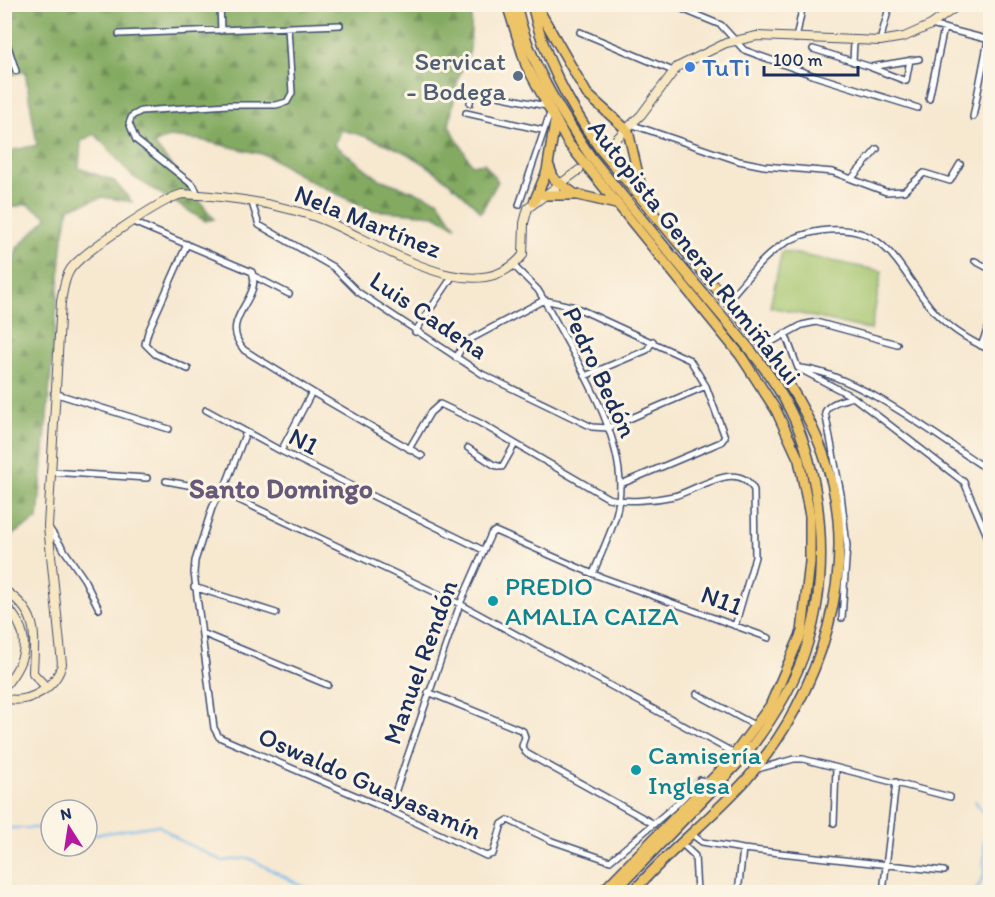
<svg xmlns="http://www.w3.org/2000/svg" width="995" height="897" font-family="Itim,sans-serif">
<defs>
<pattern id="forest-firs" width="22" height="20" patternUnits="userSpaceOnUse" patternTransform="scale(1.5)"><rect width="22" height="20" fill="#83aa61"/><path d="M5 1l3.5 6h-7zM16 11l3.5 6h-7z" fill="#6a8b53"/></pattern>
</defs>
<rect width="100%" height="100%" fill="#fcf5e5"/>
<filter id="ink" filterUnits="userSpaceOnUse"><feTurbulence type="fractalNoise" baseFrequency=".0167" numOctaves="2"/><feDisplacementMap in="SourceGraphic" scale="12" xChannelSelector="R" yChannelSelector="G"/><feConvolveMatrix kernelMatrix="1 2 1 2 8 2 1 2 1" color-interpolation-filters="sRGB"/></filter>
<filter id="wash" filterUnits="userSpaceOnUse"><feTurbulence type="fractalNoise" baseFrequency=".008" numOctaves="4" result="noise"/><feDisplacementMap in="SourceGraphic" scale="24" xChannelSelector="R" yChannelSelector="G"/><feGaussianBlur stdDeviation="1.35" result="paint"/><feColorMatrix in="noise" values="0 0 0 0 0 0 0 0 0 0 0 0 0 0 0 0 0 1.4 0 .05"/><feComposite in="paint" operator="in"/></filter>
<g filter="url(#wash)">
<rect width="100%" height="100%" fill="#f7e8d0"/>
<path fill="url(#forest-firs)" stroke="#4f6c60" stroke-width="1.5" d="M8,5H472L470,50L458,79L449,125L472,165L484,163L498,181L481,212C437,167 403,145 342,130L334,144L379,179L438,200L456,227L435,215L371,210L308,180L266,155L200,140L169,137L154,144L214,219L205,221L132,176L95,134L81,141L79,168L114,181L132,202L103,197L69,208L63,237L38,519L5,539V299L17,248L48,217L27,204L5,209V152L37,145L25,71L5,77V20L17,16Z"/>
<path fill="#a4c56e" stroke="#607a66" stroke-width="1.5" d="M782,251L882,271L871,330L770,307Z"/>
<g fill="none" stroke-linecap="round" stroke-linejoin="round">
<path stroke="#76baec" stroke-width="2" d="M4,828H51
M87,836L158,825L181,841L223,861L249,858L313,892
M975,892L984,876V843L988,827L985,815L975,801"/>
</g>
</g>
<g filter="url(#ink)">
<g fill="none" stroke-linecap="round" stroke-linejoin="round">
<defs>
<path id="minor" d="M220,4L221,31
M670,4L721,25L744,50L815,76L918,108
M931,25L990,40
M580,32L673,71
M4,34L16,71
M119,34L340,25
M796,39L803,4
M880,41L890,4
M813,49L871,67L919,59
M853,62L854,41
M872,68L906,81L910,60
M929,99L944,28
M470,103L471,94L478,92L546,106
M466,113L542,130
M973,117L988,40
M633,125L739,161L764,166L833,172L886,192L904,191L924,173L950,181L960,164
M852,178L877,149
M199,196L194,186L136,140L129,123L132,116L141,111L228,105H276L287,102L292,93L288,28
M252,203L259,225L333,267L358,292L482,374L592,427L608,428L706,386
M519,205L550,113
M133,222L252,272C263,300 217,318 244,350L312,392L281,451
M187,244L148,332L145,344L155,354L188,369
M975,261L990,269
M514,266L538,290L544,300C573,354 628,438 619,500C616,525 602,550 593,574
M254,276L289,294
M728,300C760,264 777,234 829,230C888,225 899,270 931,308C947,327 968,340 990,350
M415,332L452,277
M785,333L798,368L853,397L964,482L989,540L990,597
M764,346L802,325L816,322L897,344
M981,346L990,323
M456,358L465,342L544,300L575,307L690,360L706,386L725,437L721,442L621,484
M800,368C856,373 942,440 990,471
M585,376L647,350L653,341
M312,392L422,456
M54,393L169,429
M206,410L281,451L483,550
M246,432L225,487L220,491L212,508L195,561L194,573L214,728L219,737L389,810L486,856L493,854L502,824L508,820L552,841L610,861L678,803L700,780L710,782
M468,448L494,465L502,467L515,444
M409,449L430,413L440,404L480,423L608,498C627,503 655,500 674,496C696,491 738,458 754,490L755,557L735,626
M50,472L147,478
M166,481L220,491L460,604L736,754
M49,528L84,579L99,609
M194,587L276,613
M842,618L847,546L841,494L825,412C830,402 843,400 853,397
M4,623L5,624
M202,633L328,685
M428,692L523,731L525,737L522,746L526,753L654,824
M697,694L756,726
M754,770L794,759H803L950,797
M389,810L460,604L491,534L495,531L593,574L769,638
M834,823L836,768
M690,833L702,842L743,849L944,871
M681,843L695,856L697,892
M738,892L743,849
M883,892L896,782"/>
<path id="secondary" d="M610,145L641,115L677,67L726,43L757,36L880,41L904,37L931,25L960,4
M4,590C41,614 34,636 33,673L47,688
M4,604C32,632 29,658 4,687
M4,698C28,705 56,688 62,664L48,526L61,302C63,291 64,279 70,270C80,254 162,199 182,194C225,196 272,203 313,216C370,235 473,317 523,255L524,223L528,208L579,170"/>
<path id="primary" d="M507,4L526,65L568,143L741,356L776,410L799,460L810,516V562L802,632L770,706L727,764L602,892
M549,166L554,179L576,195
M544,195H578L616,204
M534,202L547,171L555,122"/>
<path id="trunk" d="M516,4C528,61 559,110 591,157C631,206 671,255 712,304C740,338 770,370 790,410C823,475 830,575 807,645C794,687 769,725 742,759L614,892
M532,4C544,59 568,103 600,149L764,346C787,380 809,415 823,453C864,565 821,695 746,780C710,820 667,852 633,892
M536,5L587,94L628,131L644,200"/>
</defs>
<use href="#minor" stroke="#3c4b6f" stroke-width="8"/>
<use href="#secondary" stroke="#3c4b6f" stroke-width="10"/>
<use href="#primary" stroke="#3c4b6f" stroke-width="12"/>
<use href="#trunk" stroke="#3c4b6f" stroke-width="12"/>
<use href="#minor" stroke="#fff" stroke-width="5"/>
<use href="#secondary" stroke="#f8e7c3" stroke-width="8"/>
<use href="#primary" stroke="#eec469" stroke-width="9"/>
<use href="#trunk" stroke="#eec469" stroke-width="9"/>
</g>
</g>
<circle fill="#3f7fe0" stroke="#fcf5e5" stroke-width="2" cx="690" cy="67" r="6"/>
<circle fill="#5c6f8a" stroke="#fcf5e5" stroke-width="2" cx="518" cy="76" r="6"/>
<g fill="#0f9aa8" stroke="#fcf5e5" stroke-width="2">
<circle cx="493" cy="601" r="6"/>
<circle cx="636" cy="770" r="6"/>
</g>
<g text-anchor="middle" stroke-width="6" stroke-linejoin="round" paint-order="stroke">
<g font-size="26" fill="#4e5e75" stroke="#fcf5e5" text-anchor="end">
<text x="506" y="70">Servicat<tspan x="506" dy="30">- Bodega</tspan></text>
</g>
<g font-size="26" fill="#366cbe" stroke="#fcf5e5" text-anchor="start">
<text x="702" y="76">TuTi</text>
</g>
<g font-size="26" fill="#1b2f5e" stroke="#fcf5e5">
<text transform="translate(368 221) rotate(22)" y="9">Nela Martínez</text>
<text transform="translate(695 252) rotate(52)" y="9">Autopista General Rumiñahui</text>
<text transform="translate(429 315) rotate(34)" y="9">Luis Cadena</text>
<text transform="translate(600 372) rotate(65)" y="9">Pedro Bedón</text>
<text transform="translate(304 441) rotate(27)" y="9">N1</text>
<text transform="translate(722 600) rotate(20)" y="9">N11</text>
<text transform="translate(420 662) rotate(-70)" y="9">Manuel Rendón</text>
<text transform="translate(370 783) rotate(24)" y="9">Oswaldo Guayasamín</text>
</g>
<g font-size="26" fill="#0d838f" stroke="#fcf5e5" text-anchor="start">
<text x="505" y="595">PREDIO<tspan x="505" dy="30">AMALIA CAIZA</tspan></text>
<text x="648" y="764">Camisería<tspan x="648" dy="30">Inglesa</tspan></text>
</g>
<g font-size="28" font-weight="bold" fill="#675a78" stroke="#fcf5e5">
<text x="281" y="498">Santo Domingo</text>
</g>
</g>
<rect width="995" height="897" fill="none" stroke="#fcf5e5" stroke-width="24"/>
<g transform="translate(69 828) rotate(348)"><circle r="28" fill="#fcf5e5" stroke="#a2a6af" stroke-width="1.5"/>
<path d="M0-4.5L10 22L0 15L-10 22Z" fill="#b5179e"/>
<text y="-9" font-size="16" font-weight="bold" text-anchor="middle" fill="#1b2f5e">N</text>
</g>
<path d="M764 66v9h94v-9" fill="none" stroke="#1b2f5e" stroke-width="3"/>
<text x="773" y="66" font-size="18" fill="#1b2f5e" stroke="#fcf5e5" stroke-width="4.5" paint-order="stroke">100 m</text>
</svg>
